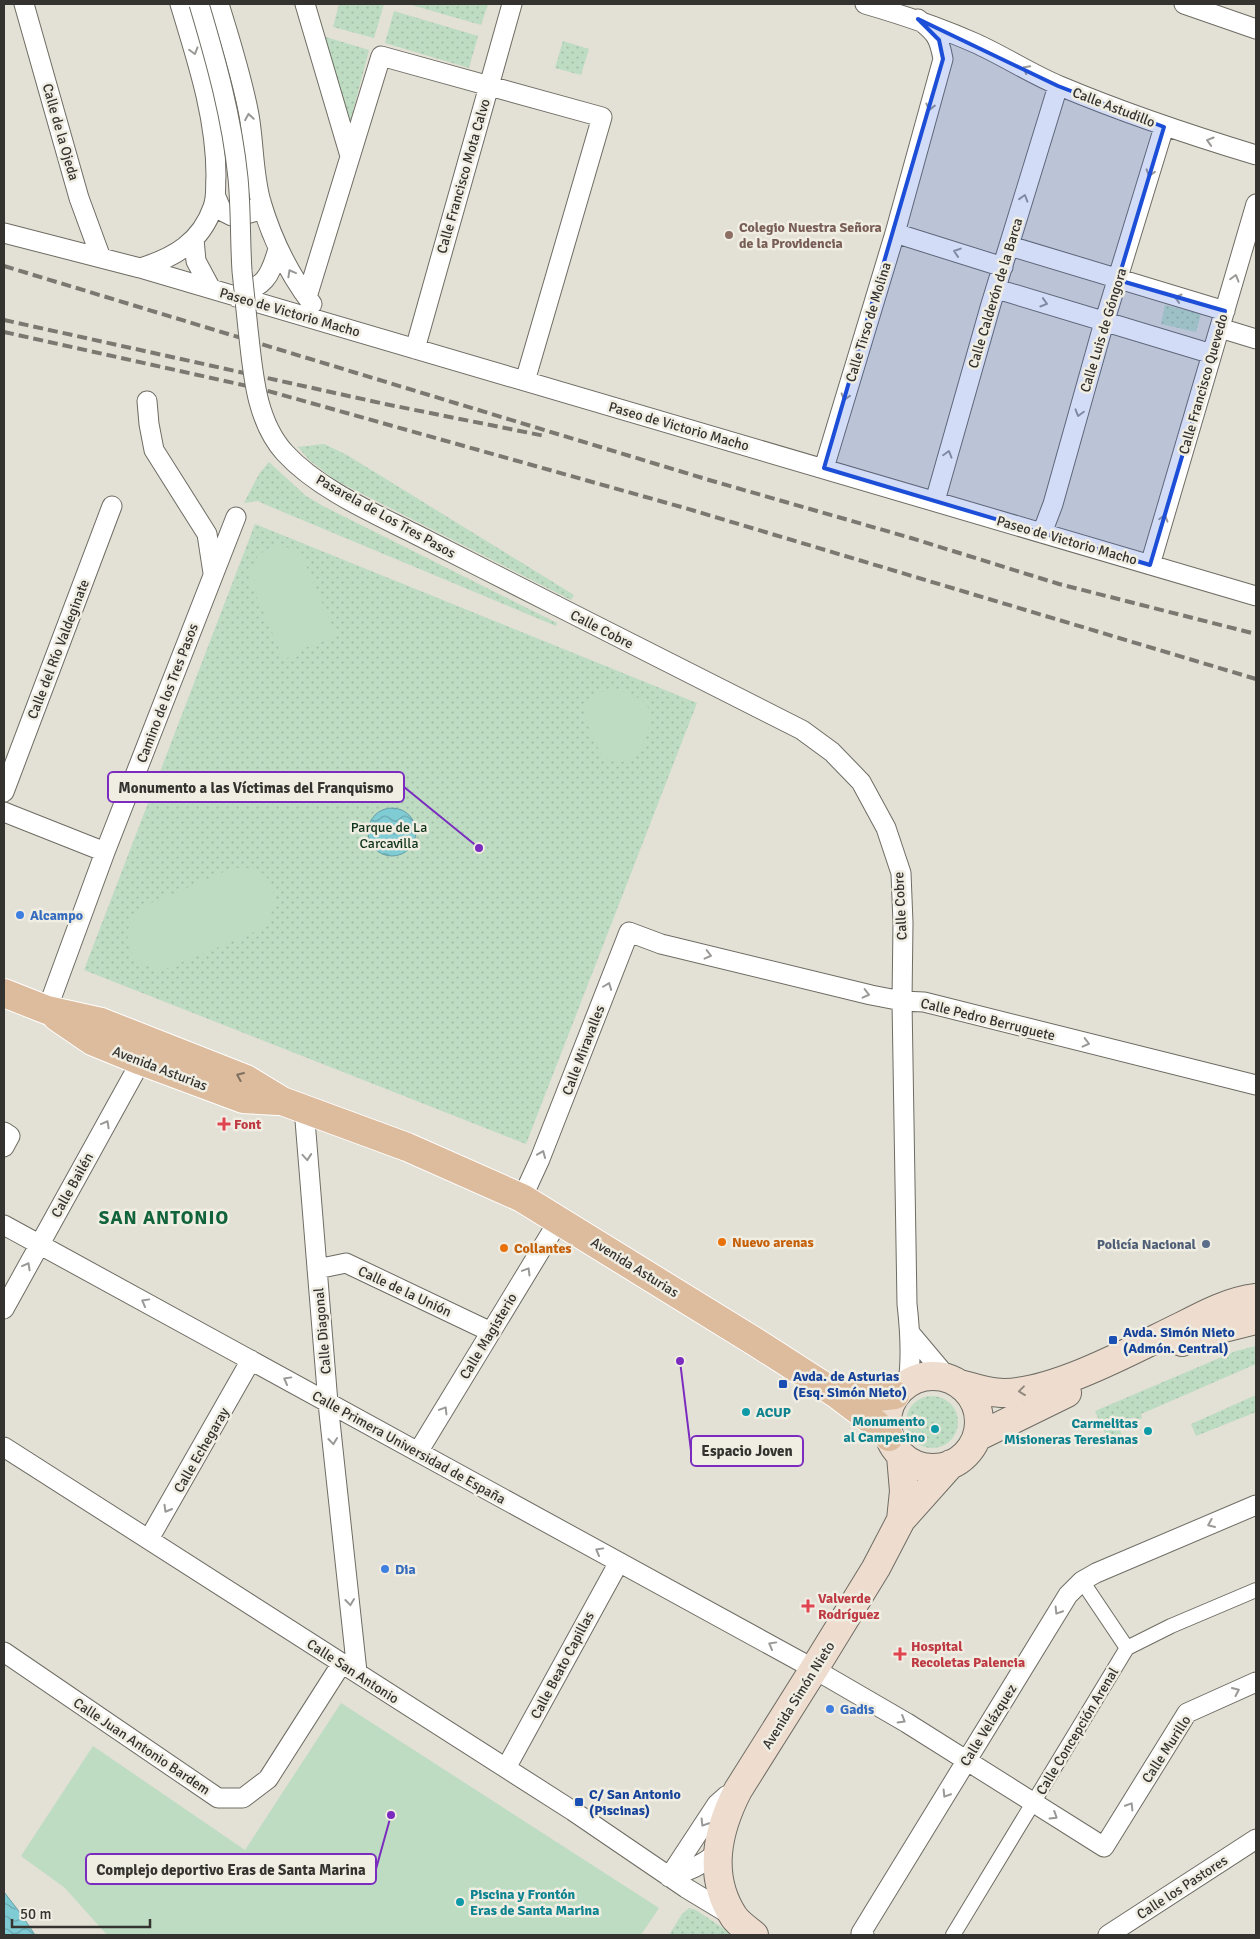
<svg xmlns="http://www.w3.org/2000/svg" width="1260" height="1939" font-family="Signika,sans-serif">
<defs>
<pattern id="green-dots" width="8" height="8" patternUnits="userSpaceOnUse" patternTransform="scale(1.25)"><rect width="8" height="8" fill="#bddcc2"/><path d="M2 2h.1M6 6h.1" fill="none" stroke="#a3bda7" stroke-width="1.8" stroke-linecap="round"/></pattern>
<pattern id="water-waves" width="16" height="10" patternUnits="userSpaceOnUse" patternTransform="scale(1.25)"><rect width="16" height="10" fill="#80ccd5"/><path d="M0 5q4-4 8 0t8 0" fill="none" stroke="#6aa6ad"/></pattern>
</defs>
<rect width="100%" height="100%" fill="#e3e0d6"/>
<path fill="url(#green-dots)" d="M339,4H384L374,38L333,27Z
M408,4H488L481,25Z
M394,11L478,36L469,68L385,43Z
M319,35L369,50L348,130Z
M563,41L589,49L581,75L555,68Z
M1165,305L1201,314L1196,332L1161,324Z
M324,444L347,455L574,595L571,600L335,480L309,460L298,447Z
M269,462L306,496L323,506L557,623L556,626L264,504L258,501L244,503L259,474Z
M255,524L697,703L526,1144L84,970Z
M1256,1346V1364L1141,1414L1142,1418L1136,1421L1134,1417L1117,1424L1123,1437L1109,1443L1095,1411L1236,1351Z
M1256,1395V1412L1196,1436L1191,1424Z
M906 1422a26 26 0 1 1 52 0a26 26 0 1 1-52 0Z
M689,1908L696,1910L733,1935H669L682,1914Z"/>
<path fill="#bddcc2" d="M274,546L286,547L302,556L337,637L307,647L284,660L250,581L252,566L259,555L265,550Z
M615,689C643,698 658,704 646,736C644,741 642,749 639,754C636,757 630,760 626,761C619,763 614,763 608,759C597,753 582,717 586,704C591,692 605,691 615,689Z
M233,868C238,868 244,868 249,868C273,871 280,899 269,918C267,922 262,926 259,930L168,968C163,968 156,970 152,968C121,958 121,924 144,906Z
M341,1703L659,1908L641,1935H107L65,1888L21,1856L93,1746L245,1850Z"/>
<path fill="url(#water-waves)" stroke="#699ea3" d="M368 832a24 24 0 1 1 48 0a24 24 0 1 1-48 0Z
M4,1892L21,1914L35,1935H4Z"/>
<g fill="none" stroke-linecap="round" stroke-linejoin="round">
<defs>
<path id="pedestrian" d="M1082,1581L1127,1648
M953,1935L1127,1648L1171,1626L1256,1590"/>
<path id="minor" d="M24,4L79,198L101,258
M219,4C230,40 242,77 249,115C254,143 253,174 261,202C272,239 289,274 312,304
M305,4L350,156
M865,4C903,15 939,27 975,43C1004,56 1031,74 1060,86C1124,113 1190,135 1256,155
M1184,4L1256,29
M216,197L222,211L232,216L242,215L253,212L261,201
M4,233L140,268L1256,596
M895,233L1003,267
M194,239L196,261L211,289
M1010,246L1225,311
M140,268C174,258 201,242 213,207C217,196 215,187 216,176C216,117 197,60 180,4
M997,289L1212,354
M236,297C265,284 269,280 278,249
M307,297L381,56L602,117L525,381
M1220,328L1256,339
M415,349L512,4
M147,401L149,424L154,450L207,534L213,573
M824,468L895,233L943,59C939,37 936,33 918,19
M935,501L991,304L1058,86
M1042,533L1053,504L1101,333L1164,127
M1150,565L1256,204
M555,605L802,730L832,752L861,782L886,828L901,873L903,923L902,1001L907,1304C910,1330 912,1356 908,1383
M4,792L112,506
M4,812L105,852
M47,1010L105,852L236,517
M304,1108L328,1403L357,1672
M4,1132L10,1136L4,1147
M522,1198L540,1159L629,932L661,944L871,995L902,1001L924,1002L1256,1085
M4,1225L814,1669L907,1723L1104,1847L1187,1713L1256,1682
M317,1269L346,1263L491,1332
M4,1309L141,1061
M910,1333L947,1377
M4,1447L573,1811L686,1888L734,1917
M418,1452L559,1220
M149,1539L251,1360
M4,1652L218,1798H243L268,1779L342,1663
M506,1768L619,1562
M669,1877L717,1804L726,1796L737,1791
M669,1877C688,1872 702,1865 717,1853
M864,1935L861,1933L1068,1595L1082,1581L1096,1573L1256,1505
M1108,1935L1256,1839"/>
<path id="secondary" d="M1182,1342L1208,1332L1256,1320
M887 1422a46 46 0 1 1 92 0a46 46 0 1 1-92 0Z
M960,1384C974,1388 989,1393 1004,1393C1057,1392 1134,1349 1182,1326C1205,1314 1230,1301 1256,1298
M977,1437L1067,1393
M901,1456L904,1491L901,1520
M754,1935C748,1930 739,1924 734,1917C707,1876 717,1831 738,1790L814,1669L876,1568L901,1520L951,1464"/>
<path id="primary" d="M4,993L47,1010L101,1022L246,1079L282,1101L407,1147L522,1198L757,1343L838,1395L876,1424L889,1437
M57,1017L92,1041L141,1061L243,1099L278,1101
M838,1395L868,1398L895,1395"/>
</defs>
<use href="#pedestrian" stroke="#6e6c63" stroke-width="16"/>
<use href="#minor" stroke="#6e6c63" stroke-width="21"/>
<use href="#secondary" stroke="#6e6c63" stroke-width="30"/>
<use href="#primary" stroke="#fff" stroke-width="30"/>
<use href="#pedestrian" stroke="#fff" stroke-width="14"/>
<use href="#minor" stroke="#fff" stroke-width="19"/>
<use href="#secondary" stroke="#eeddce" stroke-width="28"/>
<use href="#primary" stroke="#ddbb9d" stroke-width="28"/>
<path stroke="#7a7871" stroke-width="4" stroke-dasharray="10 5" stroke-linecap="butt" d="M4,266L709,480L911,538L1059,584L1256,634
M4,320L385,404L545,436
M4,332L261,389L685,508L1256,679"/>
<defs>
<path id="minor-bridge" d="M199,4C216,61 232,118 238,178C241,209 240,240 242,271C244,290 246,309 248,329C253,371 255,420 285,453C317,488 371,512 413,533C460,557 508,581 555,605"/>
</defs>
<use href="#minor-bridge" stroke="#6e6c63" stroke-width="21" stroke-linecap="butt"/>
<use href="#minor-bridge" stroke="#fff" stroke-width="19"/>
</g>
<defs><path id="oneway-chevron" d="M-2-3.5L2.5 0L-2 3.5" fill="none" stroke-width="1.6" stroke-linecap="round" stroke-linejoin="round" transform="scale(1.25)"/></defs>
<g stroke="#9a9997">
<use href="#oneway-chevron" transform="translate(194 51) rotate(74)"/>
<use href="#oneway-chevron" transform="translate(1026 69) rotate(-153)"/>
<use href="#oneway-chevron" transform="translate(930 107) rotate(104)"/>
<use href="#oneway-chevron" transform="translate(249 117) rotate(-99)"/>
<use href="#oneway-chevron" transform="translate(1210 141) rotate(-163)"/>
<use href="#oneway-chevron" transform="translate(1150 173) rotate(107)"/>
<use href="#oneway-chevron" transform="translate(1024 198) rotate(-73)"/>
<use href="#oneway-chevron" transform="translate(957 252) rotate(-162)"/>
<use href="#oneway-chevron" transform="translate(291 273) rotate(-119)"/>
<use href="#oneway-chevron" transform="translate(1235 278) rotate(-74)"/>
<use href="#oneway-chevron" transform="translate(1178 298) rotate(-163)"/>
<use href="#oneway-chevron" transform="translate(1044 303) rotate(17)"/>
<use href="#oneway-chevron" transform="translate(845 397) rotate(107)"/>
<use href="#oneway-chevron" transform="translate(1079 413) rotate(106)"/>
<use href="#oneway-chevron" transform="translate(948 454) rotate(-74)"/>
<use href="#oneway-chevron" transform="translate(1164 518) rotate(-74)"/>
<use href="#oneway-chevron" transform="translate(708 955) rotate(14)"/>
<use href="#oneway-chevron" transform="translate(608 986) rotate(-69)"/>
<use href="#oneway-chevron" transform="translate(866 994) rotate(14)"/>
<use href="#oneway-chevron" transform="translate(1086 1043) rotate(14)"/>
<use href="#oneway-chevron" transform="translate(106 1124) rotate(-61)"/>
<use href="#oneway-chevron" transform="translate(542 1154) rotate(-68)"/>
<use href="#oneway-chevron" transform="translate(307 1157) rotate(85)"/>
<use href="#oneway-chevron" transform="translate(27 1266) rotate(-61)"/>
<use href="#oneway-chevron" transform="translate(527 1271) rotate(-59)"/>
<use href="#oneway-chevron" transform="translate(145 1302) rotate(-151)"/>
<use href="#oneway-chevron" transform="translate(287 1380) rotate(-151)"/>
<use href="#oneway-chevron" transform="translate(444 1410) rotate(-59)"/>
<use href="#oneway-chevron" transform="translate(333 1441) rotate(84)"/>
<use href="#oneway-chevron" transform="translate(167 1509) rotate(120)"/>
<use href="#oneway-chevron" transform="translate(1211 1524) rotate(157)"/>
<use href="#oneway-chevron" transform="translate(599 1551) rotate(-151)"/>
<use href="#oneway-chevron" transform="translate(350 1602) rotate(84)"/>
<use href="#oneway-chevron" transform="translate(1058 1611) rotate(122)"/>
<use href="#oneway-chevron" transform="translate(772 1645) rotate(-151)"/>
<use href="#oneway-chevron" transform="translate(1236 1691) rotate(-24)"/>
<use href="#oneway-chevron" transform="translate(902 1720) rotate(31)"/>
<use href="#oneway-chevron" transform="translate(946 1794) rotate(122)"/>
<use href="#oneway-chevron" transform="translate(1130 1806) rotate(-58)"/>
<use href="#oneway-chevron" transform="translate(1054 1816) rotate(32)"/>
<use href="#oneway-chevron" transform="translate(704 1823) rotate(122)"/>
</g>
<use stroke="#807060" href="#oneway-chevron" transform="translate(240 1076) rotate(-157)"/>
<use stroke="#91887e" href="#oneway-chevron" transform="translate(1022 1391) rotate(173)"/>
<path fill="#1d4ed8" fill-opacity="0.2" stroke="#1d4ed8" stroke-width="4" stroke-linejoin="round" d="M918,19L1058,86L1164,127L1118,280L1225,311L1150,565L824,468L943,59L939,40Z"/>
<circle fill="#8d6e63" stroke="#f0ede3" stroke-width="2" cx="729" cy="235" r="5"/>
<g fill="#3f7fe0" stroke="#f0ede3" stroke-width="2">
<circle cx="20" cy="915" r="5"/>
<circle cx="385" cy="1569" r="5"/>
<circle cx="830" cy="1709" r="5"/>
</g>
<g fill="#e0444e" stroke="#f0ede3" stroke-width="2">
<path d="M221.5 1116.5h5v5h5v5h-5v5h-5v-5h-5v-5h5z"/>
<path d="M805.5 1598.5h5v5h5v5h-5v5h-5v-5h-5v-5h5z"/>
<path d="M897.5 1646.5h5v5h5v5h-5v5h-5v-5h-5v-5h5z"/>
</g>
<g fill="#e8710a" stroke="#f0ede3" stroke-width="2">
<circle cx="722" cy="1242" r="5"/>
<circle cx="504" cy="1248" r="5"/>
</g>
<circle fill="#5c6f8a" stroke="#f0ede3" stroke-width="2" cx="1206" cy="1244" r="5"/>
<g fill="#1a4fb4" stroke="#f0ede3" stroke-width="2">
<rect x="1108" y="1335" width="10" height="10" rx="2.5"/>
<rect x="778" y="1379" width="10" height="10" rx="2.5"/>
<rect x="574" y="1797" width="10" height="10" rx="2.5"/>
</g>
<g fill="#0f9aa8" stroke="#f0ede3" stroke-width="2">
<circle cx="746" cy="1412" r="5"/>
<circle cx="935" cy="1429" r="5"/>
<circle cx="1148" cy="1431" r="5"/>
<circle cx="460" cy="1902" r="5"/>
</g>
<g text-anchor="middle" stroke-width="5" stroke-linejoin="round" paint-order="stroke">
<g font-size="14" fill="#34332f" stroke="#f0ede3">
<text transform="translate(1114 107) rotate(21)" y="5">Calle Astudillo</text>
<text transform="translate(61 132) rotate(74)" y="5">Calle de la Ojeda</text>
<text transform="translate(463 176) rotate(-74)" y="5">Calle Francisco Mota Calvo</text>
<text transform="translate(995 293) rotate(-73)" y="5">Calle Calderón de la Barca</text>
<text transform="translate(290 312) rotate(16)" y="5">Paseo de Victorio Macho</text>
<text transform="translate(868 322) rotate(-73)" y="5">Calle Tirso de Molina</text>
<text transform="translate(1103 330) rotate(-73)" y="5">Calle Luis de Góngora</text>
<text transform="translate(1203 384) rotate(-74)" y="5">Calle Francisco Quevedo</text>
<text transform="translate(679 426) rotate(16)" y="5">Paseo de Victorio Macho</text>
<text transform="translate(386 516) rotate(29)" y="5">Pasarela de Los Tres Pasos</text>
<text transform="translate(1067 540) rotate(16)" y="5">Paseo de Victorio Macho</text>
<text transform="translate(602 629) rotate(27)" y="5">Calle Cobre</text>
<text transform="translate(58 649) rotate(-69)" y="5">Calle del Río Valdeginate</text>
<text transform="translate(167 693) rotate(-69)" y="5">Camino de los Tres Pasos</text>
<text transform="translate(900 906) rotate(-93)" y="5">Calle Cobre</text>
<text transform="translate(988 1019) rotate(14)" y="5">Calle Pedro Berruguete</text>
<text transform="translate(583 1050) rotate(-69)" y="5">Calle Miravalles</text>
<text transform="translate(160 1068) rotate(21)" y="5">Avenida Asturias</text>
<text transform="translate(72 1185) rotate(-61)" y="5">Calle Bailén</text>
<text transform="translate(635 1267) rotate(32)" y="5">Avenida Asturias</text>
<text transform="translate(405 1291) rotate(25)" y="5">Calle de la Unión</text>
<text transform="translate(322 1331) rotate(-95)" y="5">Calle Diagonal</text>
<text transform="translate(488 1336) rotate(-59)" y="5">Calle Magisterio</text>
<text transform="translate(409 1447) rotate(29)" y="5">Calle Primera Universidad de España</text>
<text transform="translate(201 1450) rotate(-60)" y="5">Calle Echegaray</text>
<text transform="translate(562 1665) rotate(-62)" y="5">Calle Beato Capillas</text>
<text transform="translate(353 1671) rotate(33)" y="5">Calle San Antonio</text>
<text transform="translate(798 1695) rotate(-58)" y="5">Avenida Simón Nieto</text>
<text transform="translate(988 1725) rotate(-58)" y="5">Calle Velázquez</text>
<text transform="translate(1077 1731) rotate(-59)" y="5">Calle Concepción Arenal</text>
<text transform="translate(142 1746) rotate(34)" y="5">Calle Juan Antonio Bardem</text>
<text transform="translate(1166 1749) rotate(-57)" y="5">Calle Murillo</text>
<text transform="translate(1182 1887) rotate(-33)" y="5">Calle los Pastores</text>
</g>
<g font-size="14" font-weight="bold" fill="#785e54" stroke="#f0ede3" text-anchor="start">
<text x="739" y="232">Colegio Nuestra Señora<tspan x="739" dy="16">de la Providencia</tspan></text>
</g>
<g font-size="14" fill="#0f3319" stroke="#f0ede3">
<text x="389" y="832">Parque de La<tspan x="389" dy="16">Carcavilla</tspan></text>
</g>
<g font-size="14" font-weight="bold" fill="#366cbe" stroke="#f0ede3" text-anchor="start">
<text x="30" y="920">Alcampo</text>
<text x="395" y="1574">Dia</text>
<text x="840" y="1714">Gadis</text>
</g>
<g font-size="14" font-weight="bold" fill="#be3a42" stroke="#f0ede3" text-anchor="start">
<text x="234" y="1129">Font</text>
<text x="818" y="1603">Valverde<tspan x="818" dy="16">Rodríguez</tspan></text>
<text x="911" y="1651">Hospital<tspan x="911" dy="16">Recoletas Palencia</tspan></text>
</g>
<g font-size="14" font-weight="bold" fill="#c56008" stroke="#f0ede3" text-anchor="start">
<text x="732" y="1247">Nuevo arenas</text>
<text x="514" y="1253">Collantes</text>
</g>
<g font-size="14" font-weight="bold" fill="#4e5e75" stroke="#f0ede3" text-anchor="end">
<text x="1196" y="1249">Policía Nacional</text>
</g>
<g font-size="14" font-weight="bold" fill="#164399" stroke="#f0ede3" text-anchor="start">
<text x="1123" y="1337">Avda. Simón Nieto<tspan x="1123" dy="16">(Admón. Central)</tspan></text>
<text x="793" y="1381">Avda. de Asturias<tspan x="793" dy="16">(Esq. Simón Nieto)</tspan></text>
<text x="589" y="1799">C/ San Antonio<tspan x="589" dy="16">(Piscinas)</tspan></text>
</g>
<g font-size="14" font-weight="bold" fill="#0d838f" stroke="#f0ede3" text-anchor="start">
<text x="756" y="1417">ACUP</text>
<text x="925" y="1426" text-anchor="end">Monumento<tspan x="925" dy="16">al Campesino</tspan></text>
<text x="1138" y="1428" text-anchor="end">Carmelitas<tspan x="1138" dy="16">Misioneras Teresianas</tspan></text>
<text x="470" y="1899">Piscina y Frontón<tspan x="470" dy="16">Eras de Santa Marina</tspan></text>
</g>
<g font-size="19" font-weight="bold" letter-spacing="1" fill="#11633a" stroke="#f0ede3">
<text x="164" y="1224">SAN ANTONIO</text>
</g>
</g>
<path fill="none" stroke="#7b2cbf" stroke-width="2" d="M479 848L404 787M680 1361L691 1451M391 1815L376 1869"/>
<g fill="#7b2cbf" stroke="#f0ede3" stroke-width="2">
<circle cx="479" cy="848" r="5"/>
<circle cx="680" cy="1361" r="5"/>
<circle cx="391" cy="1815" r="5"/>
</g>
<g fill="#f0ede3" stroke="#7b2cbf" stroke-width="2">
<rect x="108" y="772" width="296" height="30" rx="5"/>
<rect x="691" y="1436" width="112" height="30" rx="5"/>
<rect x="86" y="1854" width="290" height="30" rx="5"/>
</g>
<g font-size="15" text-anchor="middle" font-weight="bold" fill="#34332f">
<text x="256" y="793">Monumento a las Víctimas del Franquismo</text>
<text x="747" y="1456">Espacio Joven</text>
<text x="231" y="1875">Complejo deportivo Eras de Santa Marina</text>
</g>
<rect width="1260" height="1939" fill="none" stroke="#34332f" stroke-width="10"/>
<path d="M12 1919v8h138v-8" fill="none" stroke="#34332f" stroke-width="2.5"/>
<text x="20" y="1919" font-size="15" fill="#34332f" stroke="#f0ede3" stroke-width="4" paint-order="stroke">50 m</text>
</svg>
